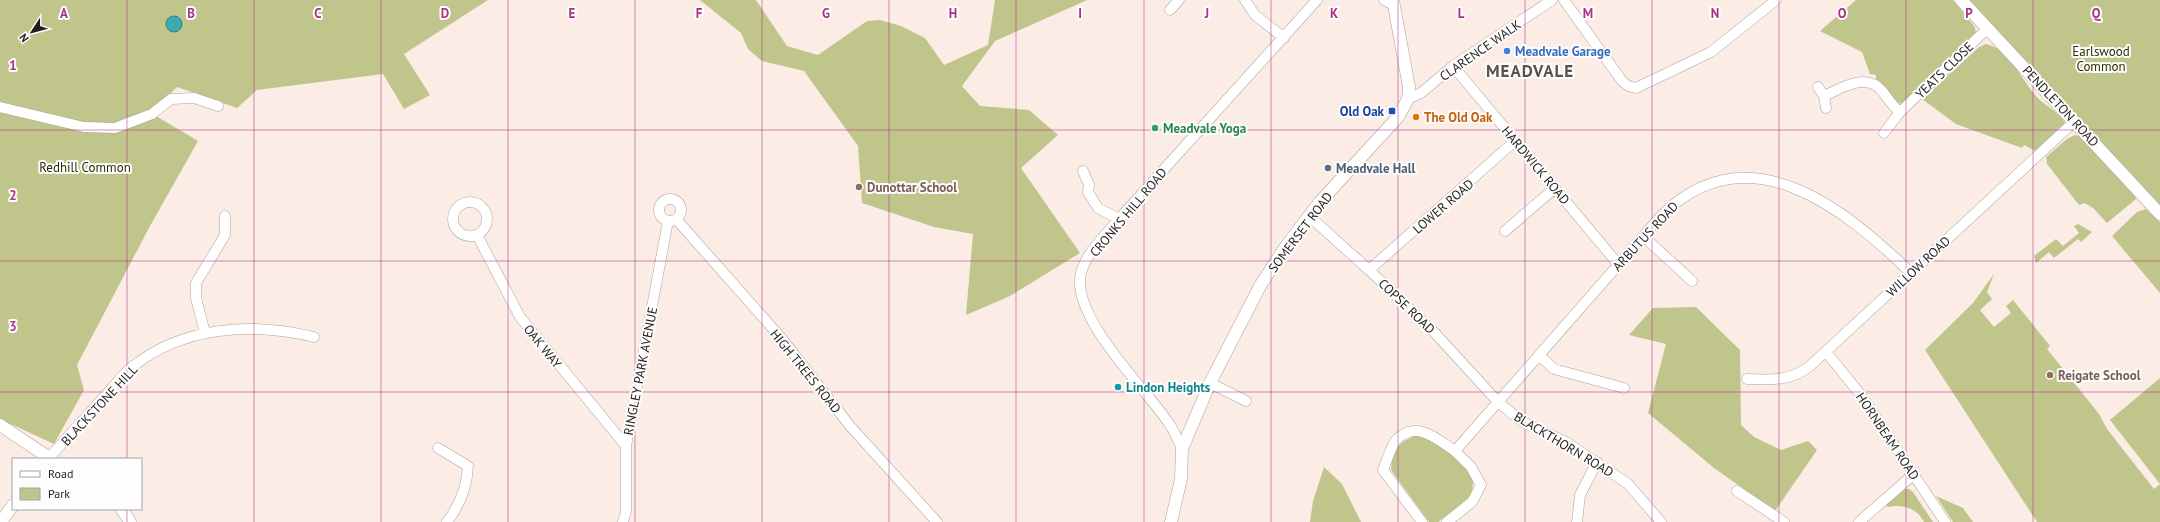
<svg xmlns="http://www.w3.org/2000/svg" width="2160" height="522" font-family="'PT Sans',sans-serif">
<rect width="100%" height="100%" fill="#fbece5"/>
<path fill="#c0c58b" d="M0,0H488L404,54L430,95L404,109L383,74L257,90L237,108L177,87L151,113L198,141L150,226L77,365L84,390L54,444L0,419Z
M700,0H756L787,46L818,55L867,21L880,20L901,26L925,38L944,65L988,45L995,0H1087L995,41L962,86L980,106L1029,110L1058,135L1021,168L1080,253L1010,296L966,315L973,234L934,227L862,203L858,146L804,71L762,61L748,49L741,33Z
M1856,0H1953L1975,27L1976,35L1909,99L1901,104C1890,98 1888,86 1876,82V75L1870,74L1862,52L1820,31Z
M1965,0H2160V210L2127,169L2110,154Z
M1986,44C2009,49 2021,79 2036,96C2044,106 2059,111 2065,123L2064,128L2039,153L2024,145L2022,148L1956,124L1922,99L1979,47Z
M2075,135L2080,137L2135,196L2136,199L2107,223L2093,208L2085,203L2079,205L2047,164L2046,157L2067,139Z
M2146,209L2160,222V293L2112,236L2137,212Z
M2078,224L2092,232L2081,242L2078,239L2054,258L2049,252L2036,263L2034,256L2056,239L2063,246L2079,233L2074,226Z
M1994,274L1987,292L1992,299L1980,310L1994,327L2011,313L2006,306L2013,300L2050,346L2047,349L2099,414L2107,429L2154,489L2160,484L2110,420L2160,378V522H2037L1925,350L1973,303Z
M1696,307L1740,350L1741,425L1754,437L1781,450L1808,441L1817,450L1775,511L1714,468L1648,413L1666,344L1629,335L1653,308Z
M1416,435C1433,436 1469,465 1473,482C1473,486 1472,492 1472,495L1442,519L1438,522H1429L1391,470C1393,447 1396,445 1416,435Z
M1324,467L1342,484L1361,522H1310L1313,501Z
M1903,489H1909L1913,492L1933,522H1924C1917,508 1903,504 1888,507L1885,504Z
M1936,496L1963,508L1973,522H1953Z"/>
<path fill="#3fabb1" stroke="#378184" d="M166 24a8 8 0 1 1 16 0a8 8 0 1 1-16 0Z"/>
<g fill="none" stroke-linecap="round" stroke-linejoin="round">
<defs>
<path id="minor" d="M1245,0L1255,15L1284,38
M1384,0L1392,4
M1564,0L1622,81L1628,86L1636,88L1711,52L1776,0
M1170,10L1179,0
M1453,66L1618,264
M1818,87L1824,96L1826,108
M1824,96C1841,88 1866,72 1882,91C1889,99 1891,105 1900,112
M1408,99L1421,93L1453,66L1552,0
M0,107L84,127L115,128L152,114L171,99L194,98L218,106
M1884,133L1900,112L1988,28
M1083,171L1089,185L1088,192L1098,208L1119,219
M659 210a11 11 0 1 1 22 0a11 11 0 1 1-22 0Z
M453 219a17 17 0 1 1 34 0a17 17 0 1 1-34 0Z
M1309,216L1369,270L1434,332L1498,402L1523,422L1566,442L1628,484L1661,522
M676,219L783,340L850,426L937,522
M1505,231L1555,188
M477,235L520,317L626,446
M1643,236L1692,281
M1369,270L1515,141
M205,333L196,298V283L225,235V216
M1826,352L1861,395L1945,522
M1539,355L1554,369L1624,388
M1747,379C1771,380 1791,381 1810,366L2075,121
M1210,383L1246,401
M438,448L468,466C467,487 460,505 447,522
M1182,449C1178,440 1174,430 1168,422C1144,387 1077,323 1080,279C1082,256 1105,236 1119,219L1317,0
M49,458C66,438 85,419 102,399C112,389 121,376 131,368C182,326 252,322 314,337
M1737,491L1784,522
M623,522L626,511V446L668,221
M1422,522L1383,470C1386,463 1392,443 1397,439C1417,420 1437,439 1455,451L1661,216C1747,130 1843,207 1911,273
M1447,522L1472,502L1481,485L1471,467L1455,451
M1577,522L1580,495L1597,462
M1859,522L1914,474"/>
<path id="tertiary" d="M1961,0L2160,214
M0,425L51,459
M122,509L130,522
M1,522L13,505
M1171,522L1181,479L1182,449L1210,383L1260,286L1284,249L1319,203L1398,117L1408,99L1409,87L1393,0"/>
</defs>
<use href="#minor" stroke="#aea19a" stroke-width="11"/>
<use href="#tertiary" stroke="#aea19a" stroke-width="13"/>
<use href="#minor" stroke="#fff" stroke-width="10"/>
<use href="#tertiary" stroke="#fff" stroke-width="12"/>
</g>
<path fill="none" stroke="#ab3184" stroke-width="1" stroke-opacity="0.55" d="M127,0V459M254,0V522M381,0V522M508,0V522M635,0V522M762,0V522M889,0V522M1016,0V522M1144,0V522M1271,0V522M1398,0V522M1525,0V522M1652,0V522M1779,0V522M1906,0V522M2033,0V522M0,130H2160M0,261H2160M0,392H2160M127,509V522"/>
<circle fill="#3f7fe0" stroke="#fdfdfd" stroke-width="1.5" cx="1507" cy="51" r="4"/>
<rect fill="#1a4fb4" stroke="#fdfdfd" stroke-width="1.5" x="1388" y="107" width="8" height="8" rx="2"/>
<circle fill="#e8710a" stroke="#fdfdfd" stroke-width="1.5" cx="1416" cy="117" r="4"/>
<circle fill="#2e9e5b" stroke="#fdfdfd" stroke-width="1.5" cx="1155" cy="128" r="4"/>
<circle fill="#5c6f8a" stroke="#fdfdfd" stroke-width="1.5" cx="1328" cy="168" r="4"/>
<g fill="#8d6e63" stroke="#fdfdfd" stroke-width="1.5">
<circle cx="859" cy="187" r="4"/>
<circle cx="2050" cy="375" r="4"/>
</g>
<circle fill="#0f9aa8" stroke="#fdfdfd" stroke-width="1.5" cx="1118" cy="387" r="4"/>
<g text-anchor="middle" stroke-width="4" stroke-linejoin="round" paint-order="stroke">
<g font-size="13" fill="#231e1c" stroke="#fdfdfd">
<text transform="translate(1480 50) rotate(-35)" y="5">CLARENCE WALK</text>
<text transform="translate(1944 70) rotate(-44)" y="5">YEATS CLOSE</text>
<text transform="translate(2061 106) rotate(47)" y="5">PENDLETON ROAD</text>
<text transform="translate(1536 165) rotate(50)" y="5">HARDWICK ROAD</text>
<text transform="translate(1443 206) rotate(-41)" y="5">LOWER ROAD</text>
<text transform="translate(1128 212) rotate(-50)" y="5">CRONKS HILL ROAD</text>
<text transform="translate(1300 232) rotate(-53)" y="5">SOMERSET ROAD</text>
<text transform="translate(1645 236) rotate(-47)" y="5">ARBUTUS ROAD</text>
<text transform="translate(1918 266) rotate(-43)" y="5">WILLOW ROAD</text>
<text transform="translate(1407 306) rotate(44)" y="5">COPSE ROAD</text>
<text transform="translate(543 346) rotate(51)" y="5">OAK WAY</text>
<text transform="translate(640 371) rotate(-79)" y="5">RINGLEY PARK AVENUE</text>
<text transform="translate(806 371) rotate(51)" y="5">HIGH TREES ROAD</text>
<text transform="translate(99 405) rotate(-47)" y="5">BLACKSTONE HILL</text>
<text transform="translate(1888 436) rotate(56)" y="5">HORNBEAM ROAD</text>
<text transform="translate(1564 444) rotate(31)" y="5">BLACKTHORN ROAD</text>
</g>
<g font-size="13" font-weight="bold" fill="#366cbe" stroke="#fdfdfd" text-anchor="start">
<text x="1515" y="56">Meadvale Garage</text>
</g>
<g font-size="13" fill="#2c2e03" stroke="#fdfdfd">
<text x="2101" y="56">Earlswood<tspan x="2101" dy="15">Common</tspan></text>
<text x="85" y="172">Redhill Common</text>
</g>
<g font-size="13" font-weight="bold" fill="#164399" stroke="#fdfdfd" text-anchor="end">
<text x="1384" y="116">Old Oak</text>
</g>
<g font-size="13" font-weight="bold" fill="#c56008" stroke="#fdfdfd" text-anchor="start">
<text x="1424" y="122">The Old Oak</text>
</g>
<g font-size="13" font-weight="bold" fill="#27864d" stroke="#fdfdfd" text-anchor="start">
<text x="1163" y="133">Meadvale Yoga</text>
</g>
<g font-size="13" font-weight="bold" fill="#4e5e75" stroke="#fdfdfd" text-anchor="start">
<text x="1336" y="173">Meadvale Hall</text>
</g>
<g font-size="13" font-weight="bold" fill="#785e54" stroke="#fdfdfd" text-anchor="start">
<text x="867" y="192">Dunottar School</text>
<text x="2058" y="380">Reigate School</text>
</g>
<g font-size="13" font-weight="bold" fill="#0d838f" stroke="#fdfdfd" text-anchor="start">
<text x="1126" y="392">Lindon Heights</text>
</g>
<g font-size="17" font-weight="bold" letter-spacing="1" fill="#5b504a" stroke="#fdfdfd">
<text x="1530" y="77">MEADVALE</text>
</g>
</g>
<g font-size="13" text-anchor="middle" font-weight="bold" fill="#ab3184" stroke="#fdfdfd" stroke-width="4" stroke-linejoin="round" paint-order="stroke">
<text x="64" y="18">A</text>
<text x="191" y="18">B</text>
<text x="318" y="18">C</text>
<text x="445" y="18">D</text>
<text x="572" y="18">E</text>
<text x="699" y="18">F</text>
<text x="826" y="18">G</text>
<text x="953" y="18">H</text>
<text x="1080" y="18">I</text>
<text x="1207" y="18">J</text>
<text x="1334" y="18">K</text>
<text x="1461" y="18">L</text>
<text x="1588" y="18">M</text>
<text x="1715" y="18">N</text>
<text x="1842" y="18">O</text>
<text x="1969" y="18">P</text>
<text x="2096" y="18">Q</text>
<text x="13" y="70">1</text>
<text x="13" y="200">2</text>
<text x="13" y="331">3</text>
</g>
<rect x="12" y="458" width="130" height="52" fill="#fdfdfd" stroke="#a6a4a3"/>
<rect x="20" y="471" width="20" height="6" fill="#ffffff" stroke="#a6a4a3"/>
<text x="48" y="478" font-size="12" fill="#231e1c">Road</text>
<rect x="20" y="488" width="20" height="12" fill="#c0c58b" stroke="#a6a4a3"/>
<text x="48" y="498" font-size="12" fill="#231e1c">Park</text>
<g transform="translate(32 32) rotate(234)" stroke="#fdfdfd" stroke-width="3" paint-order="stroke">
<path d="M0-3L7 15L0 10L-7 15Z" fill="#231e1c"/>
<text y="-6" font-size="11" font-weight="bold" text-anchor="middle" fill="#231e1c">N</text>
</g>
</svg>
